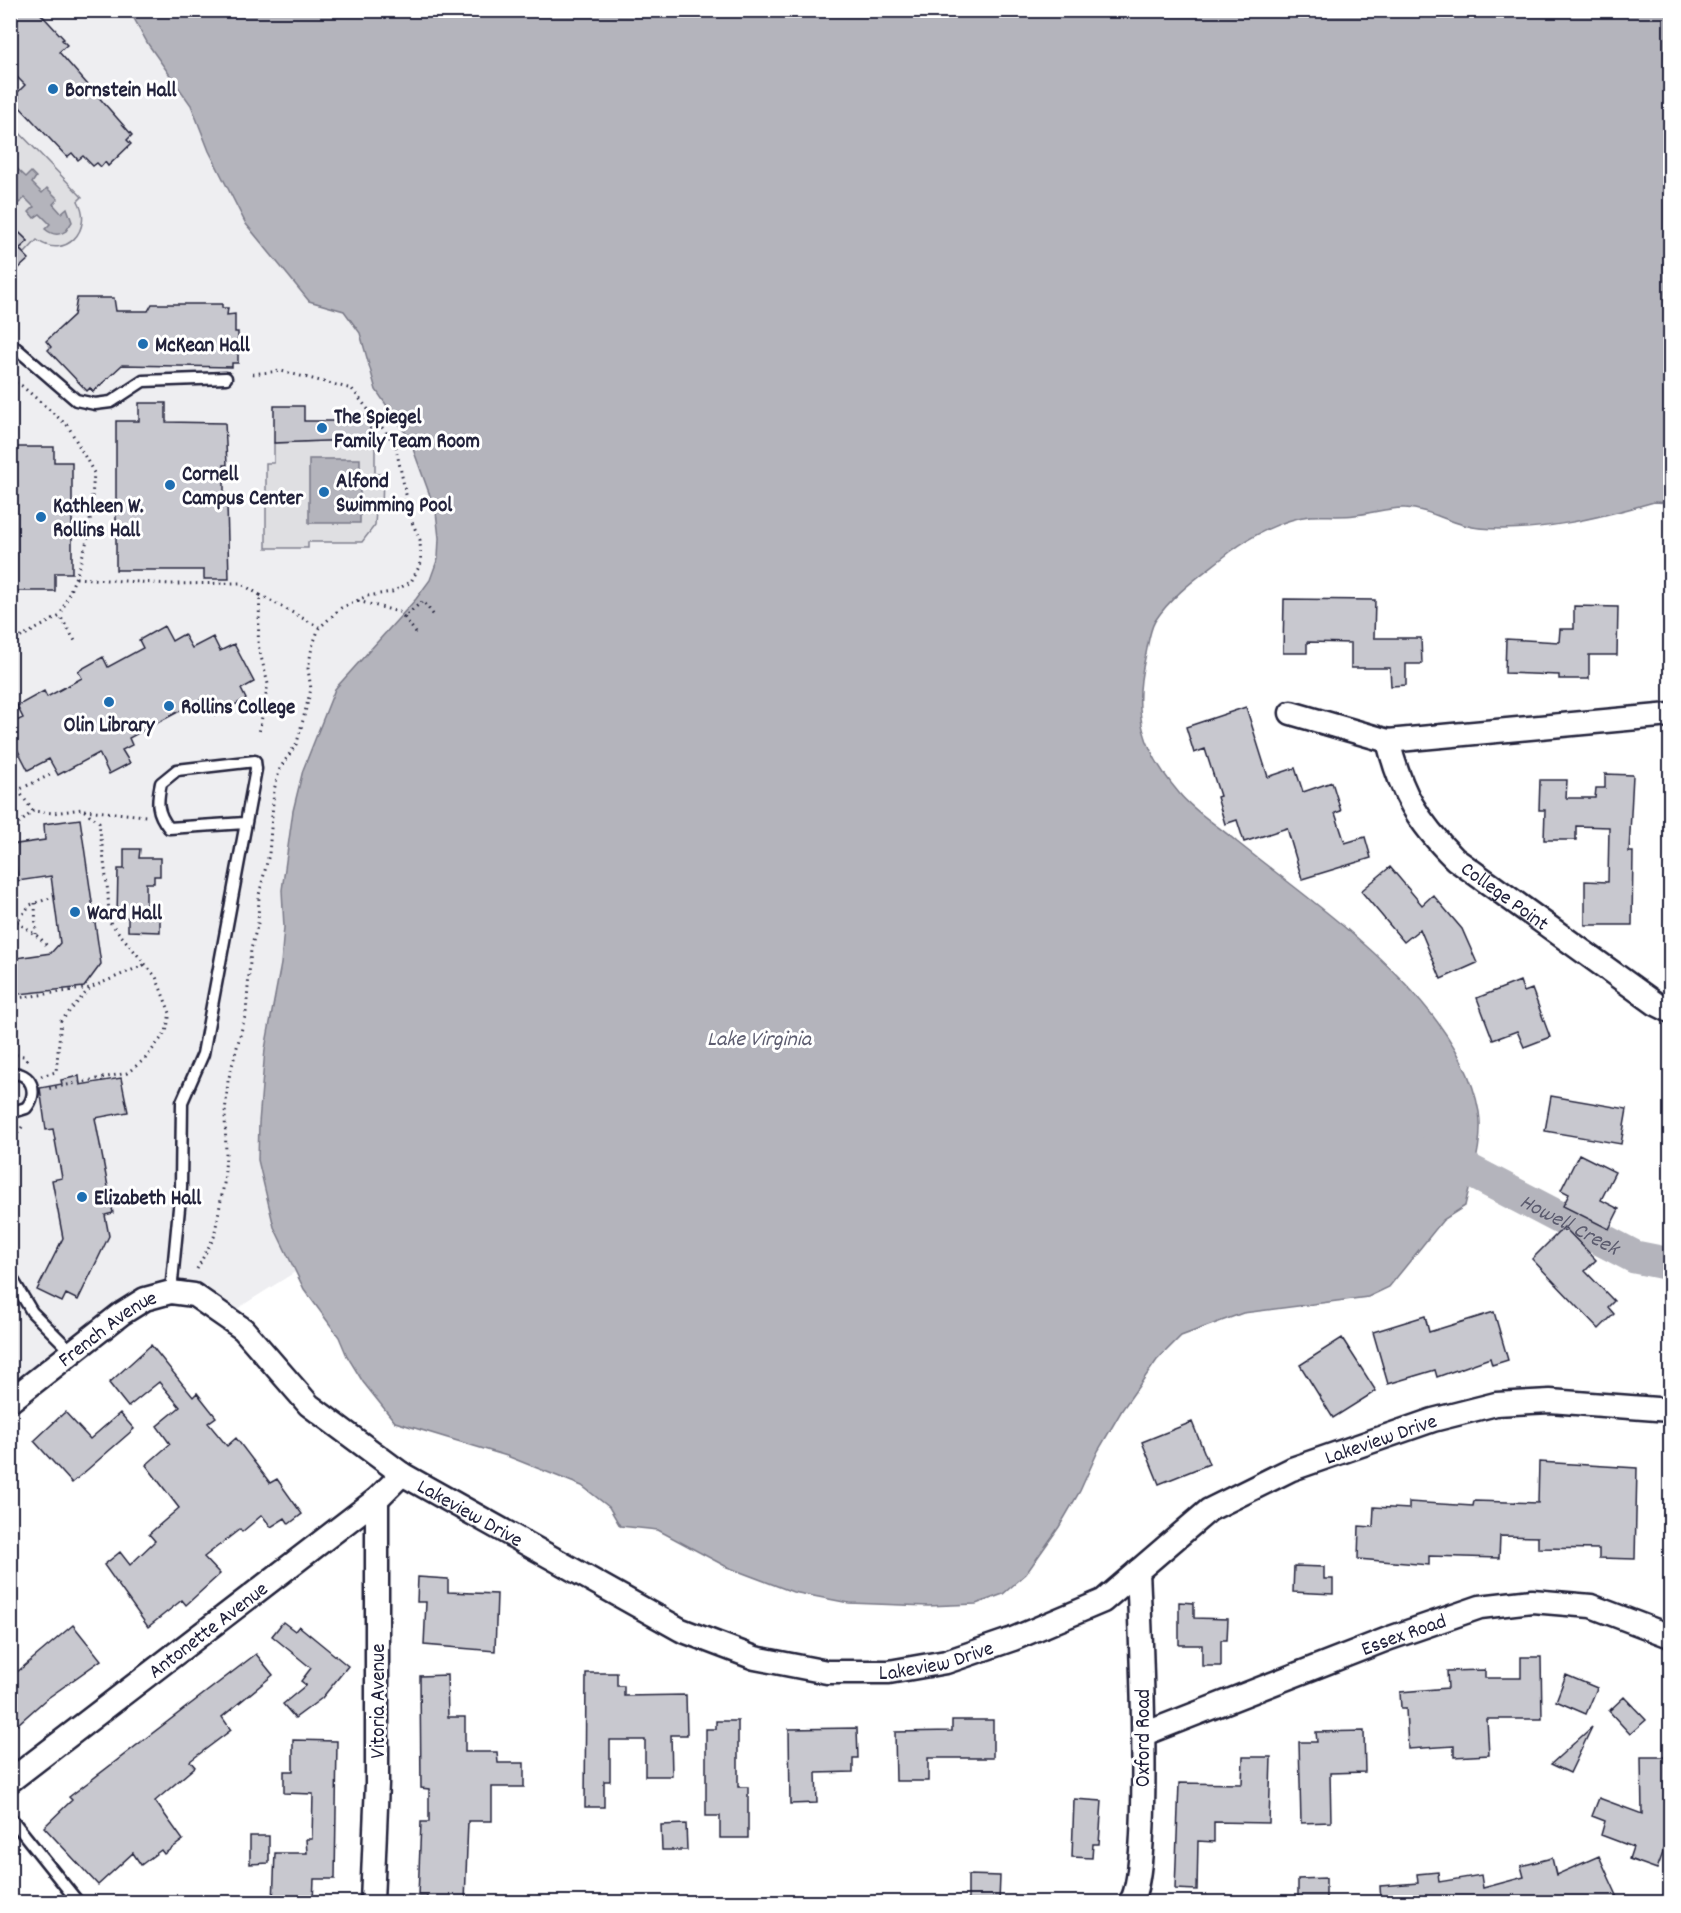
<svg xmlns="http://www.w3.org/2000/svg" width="1681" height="1913" font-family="Dekko,sans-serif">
<rect width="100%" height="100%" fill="#fff"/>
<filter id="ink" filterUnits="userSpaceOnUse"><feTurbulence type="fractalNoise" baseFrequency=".0167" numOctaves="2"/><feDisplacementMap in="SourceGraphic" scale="12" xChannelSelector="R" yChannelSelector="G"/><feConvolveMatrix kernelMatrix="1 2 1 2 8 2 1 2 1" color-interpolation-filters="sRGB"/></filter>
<g filter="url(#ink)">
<path fill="#eeeef1" d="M11,11H130L148,44L191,105L209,151L309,301L344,311L360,333L376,390L409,438L436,512L439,538L438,558L430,580L416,599L335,689L303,769L293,811L282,890L284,927L281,964L265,1049L258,1160L274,1227L295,1272L232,1312L185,1284L11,1394Z"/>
<path fill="#dfdfe2" stroke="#80808e" stroke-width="1.5" d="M10,123L82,197L78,201C94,229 65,261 37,240L24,254L20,249L28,241L11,224Z
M370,436H375V474H383L382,510H376L375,525L362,542H308V548H266V463H274V443L350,440V445H370Z"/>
<path fill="#b4b4bc" stroke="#7a7a88" stroke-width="1.5" d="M130,11H1670V503L1654,502C1598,518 1538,533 1479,528C1454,526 1431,509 1405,508C1389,507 1371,514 1355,515C1340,517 1325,515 1310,516C1283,519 1251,536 1230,552C1204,573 1173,593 1155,621C1149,631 1148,646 1145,658C1132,713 1142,749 1179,793C1194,812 1219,826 1237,842C1319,908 1460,1001 1479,1112C1484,1143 1471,1177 1465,1206L1443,1220L1389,1287L1368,1297L1243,1313L1181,1336L1157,1360L1122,1410L1098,1451L1080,1491L1059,1527L1026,1574L1003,1594L976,1604L928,1606L849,1603L793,1592L727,1567L658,1530L620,1526L609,1507L582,1486L507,1456L395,1422L363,1382L347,1356L339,1337L304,1289L274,1227L258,1160L259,1123L265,1049L281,964L284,927L282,890L293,811L303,770L335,689L416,599L430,580L438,558L439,538L436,512L409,438L376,390L360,333L344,311L309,301L246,224L209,151L191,105L148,44Z
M10,162L26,177L31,172L36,177L32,183L42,193L47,188L58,199L53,204L61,213L67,208L72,222L66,231C59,236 52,235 45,229L50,224L40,214L34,218L29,212L34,207L25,198L19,203L11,194Z
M309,459H360V523H309Z"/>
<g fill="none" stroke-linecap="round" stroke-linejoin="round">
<path stroke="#b4b4bc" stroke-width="33" id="s1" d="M1432,1151L1635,1257L1670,1264"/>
</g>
<path fill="#c8c8cf" stroke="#22223b" stroke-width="1.5" d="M10,10H37L64,39L62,40L67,45L59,52L132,135L127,140L131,144L108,166L105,162L101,167L97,163L93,166L83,156L78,160L72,153L67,157L15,102L19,97L16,94L25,85L10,70Z
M10,224L28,241L19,249L29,259L10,276Z
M77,298H114L116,311H148L152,304H222V308H228L227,315L235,314V332H238V363H232V367L122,365L93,392L90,388L87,391L48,350L51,347L46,341L74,315Z
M139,403H166V422L225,423L227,465H224V504H227L229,579H204V570H116V421H139Z
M274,406H304V421H351V416H370V445H349L350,440L274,443Z
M10,447H54V462H72V573H55V591H10Z
M1284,599L1375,600L1374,638H1421L1422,664H1406V685L1391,686L1390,668H1351V643L1307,642V653H1283Z
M1574,606L1618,607L1617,655H1589V679H1559V675L1505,673L1506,639L1559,642L1560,629H1574Z
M164,626L172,641L184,634L192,648L213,637L220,651L234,644L254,682L241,689L246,699L215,715L206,697L129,738L132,745L122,750L130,763L109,774L99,753L58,775L49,759L28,770L10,735V724L23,718L17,706L44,691L47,697L82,678L78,671L103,657L108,667L143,648L139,640Z
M1246,707L1268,777L1295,768L1303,792L1332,782L1341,811L1335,813L1345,843L1365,837L1371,858L1302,879L1287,828L1244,842L1237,820L1225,824L1217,797L1220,796L1205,749L1194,753L1186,727Z
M1605,774L1633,775L1629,852H1633L1632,925H1585V881L1608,882L1609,827L1576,826V840H1544L1545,810H1539L1540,780H1567L1566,798H1595L1596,788H1605Z
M80,819L101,964L84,987L10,995V959L51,953L60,943L51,876L18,881L16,867L10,868V845L45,840L44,824Z
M124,849H140L139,858H160V876H154V883H146V913L160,914V932L128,931V917H117L118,869H124Z
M1390,867L1422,905L1433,895L1462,929L1477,963L1441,979L1420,929L1404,942L1361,891Z
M1520,981L1524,992L1532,989L1550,1037L1524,1047L1517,1031L1493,1040L1477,998Z
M79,1076L80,1085L121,1078L128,1112L95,1118L113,1213L105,1215L109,1236L78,1300L66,1294L62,1302L37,1290L63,1238L52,1180L62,1178L53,1129L46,1130L40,1088L62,1084L61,1080Z
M1551,1096L1627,1109L1621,1144L1545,1131Z
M1579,1154L1615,1172L1601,1200L1619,1209L1609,1229L1563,1206L1569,1194L1561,1190Z
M1564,1227L1596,1260L1585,1271L1614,1301L1608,1307L1614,1314L1599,1329L1532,1259Z
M1494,1312L1508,1360L1492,1365L1490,1358L1437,1377L1435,1370L1388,1384L1373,1332L1425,1316L1429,1332Z
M1342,1338L1376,1391L1333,1418L1300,1365Z
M151,1345L193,1397L197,1393L216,1417L208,1423L227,1446L236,1438L270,1483L277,1479L302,1514L289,1524L285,1518L271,1527L262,1515L242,1532L240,1529L204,1557L220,1574L186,1605L182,1600L148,1627L104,1565L120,1552L130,1565L155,1541L149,1534L179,1508L146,1465L170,1444L157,1426L180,1407L159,1382L128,1407L109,1383Z
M65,1412L90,1439L120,1413L134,1429L72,1483L34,1441Z
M1192,1422L1209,1464L1159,1484L1142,1442Z
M1539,1462L1637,1468L1635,1559L1599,1558V1549L1538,1548V1537L1500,1536L1499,1558L1429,1556V1565L1358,1559L1359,1526L1373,1527L1374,1507L1409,1509V1502L1473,1506L1474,1501L1538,1503Z
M1294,1566L1324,1567V1579H1333V1594L1293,1592Z
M418,1577L448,1579V1592L497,1594L495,1651L424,1645L426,1602H417Z
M1179,1602L1194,1603V1618L1228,1619L1227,1640H1221V1666H1202V1645H1179Z
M283,1622L295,1631L299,1626L348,1666L322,1698L295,1718L283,1704L306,1685L301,1681L311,1668L272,1636Z
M73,1625L101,1660L45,1700L10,1731V1678Z
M256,1654L273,1675L222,1717L231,1730L190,1761L195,1767L155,1801L183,1840L164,1854L161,1850L141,1865L133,1853L98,1885L44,1827L72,1800L69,1797Z
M1521,1657H1541L1542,1719H1487L1489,1755L1454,1757V1746L1408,1749L1406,1708H1401L1400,1692L1448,1688L1447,1671L1485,1670V1678H1521Z
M586,1673H617V1686H624V1696L686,1695L687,1735H671L672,1776H645V1740H610V1781H604V1807H585Z
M447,1675L448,1717H465V1752H497L498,1763H524V1787H492V1821H468L465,1902H427V1896H418L421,1822H429V1789L421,1788L420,1676Z
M1566,1675L1597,1688L1586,1714L1556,1701Z
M1624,1697L1646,1720L1630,1734L1609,1711Z
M952,1720H993V1758H928V1781H896L895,1732L952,1731Z
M716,1721H738V1787H748V1838H720V1816H706V1729H716Z
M1592,1727L1570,1773L1551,1764Z
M857,1728L858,1758H853V1772L816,1773L817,1803L790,1804L789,1729Z
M1364,1731L1365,1772L1330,1773L1331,1822L1301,1823L1299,1742H1317L1316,1732Z
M293,1740L337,1741L335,1879H314L313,1902H273L275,1853H307L306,1839H312L313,1794L284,1793V1771H293Z
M1243,1757H1271L1269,1823L1214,1822V1842L1198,1841L1197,1890L1175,1889L1179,1783L1242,1784Z
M1641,1757H1671V1789H1667V1823L1671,1824V1831L1657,1869L1629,1859L1633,1847L1601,1835L1605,1821L1592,1816L1599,1798L1642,1814Z
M1074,1799L1102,1801L1099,1844H1093L1092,1858L1072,1857Z
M686,1824L687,1850H662L661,1825Z
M250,1836H269V1863L250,1864Z
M1599,1856L1620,1902H1381L1380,1886L1418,1883L1417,1874L1438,1872L1439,1882L1481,1875L1483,1888L1524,1877L1521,1866L1552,1858L1556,1875Z
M968,1875L1000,1876L999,1902H968Z
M1326,1878V1902H1298V1879Z"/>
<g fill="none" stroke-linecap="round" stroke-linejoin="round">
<defs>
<path id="service" d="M10,343L76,400L95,404L111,402L143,381L226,378
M10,1073C32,1072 39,1093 26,1108L10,1113
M10,1275L32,1312L72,1352
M171,1292L181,1187L182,1102L203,1054L256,769L255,761L177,770L161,783C157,802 156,812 169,828L245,823
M10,1817L78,1902"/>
<g id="minor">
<path d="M1291,713L1388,741L1670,715"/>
<path id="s2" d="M1388,741C1401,793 1417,821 1455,859L1656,1004L1670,1011"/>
<path id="s3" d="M10,1401L121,1314L145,1299L171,1292L194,1295L243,1329L309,1405L402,1474L681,1630L755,1658L827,1672H889L946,1662L1013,1639L1103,1601L1209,1510L1292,1469L1433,1420L1496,1404L1550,1401L1670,1410"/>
<path id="s4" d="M1144,1734L1390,1638L1480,1607L1532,1601L1591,1606L1670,1636"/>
<path id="s5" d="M10,1781L377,1499L402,1474"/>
<path d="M372,1902L377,1783V1499"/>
<path d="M1130,1902C1153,1880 1140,1617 1138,1571"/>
</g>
</defs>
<use href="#service" stroke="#22223b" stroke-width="15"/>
<use href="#minor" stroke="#22223b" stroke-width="27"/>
<path stroke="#22223b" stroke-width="3" stroke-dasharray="1.5 4.5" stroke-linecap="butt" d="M10,381L22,386L68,426L94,473L89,534L78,571L60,616
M76,578L171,584L240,583L260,595L258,645L268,684L259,733
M260,595L319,627
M358,601L399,612L404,617
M10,613L15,605
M416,633L404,617L423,601L435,617
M10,643L60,616L75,641
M10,788L18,790L50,775
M18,790L33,811L54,813L82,809L99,822L108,893L109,921L156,977L170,1013L166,1032L145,1059L127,1073L47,1089
M84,810L146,816
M10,832L33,811
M35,903L36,934
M10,910L17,922L30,905L50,898
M10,932L17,922L40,938L49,948
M10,999L90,988L146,964
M10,1054L24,1056L27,1061
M41,1076L56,1072L61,1021L90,988
M13,1162L14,1139L24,1124
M197,1269L214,1237L224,1184L226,1155L225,1113L228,1081L246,1013L251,949L258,923L259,895L269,854L274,790L280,768L297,743L311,689L308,669L312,647L319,628L341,608L367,596L392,592L411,582L421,563L420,540L412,522L395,444L352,389L281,371L251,374"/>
<use href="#service" stroke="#fff" stroke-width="10"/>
<use href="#minor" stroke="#fff" stroke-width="22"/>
</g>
</g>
<g fill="#1f6fb2" stroke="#fff" stroke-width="2">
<circle cx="53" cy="89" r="6"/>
<circle cx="143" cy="344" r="6"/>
<circle cx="322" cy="428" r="6"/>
<circle cx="170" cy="485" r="6"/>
<circle cx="324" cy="492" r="6"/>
<circle cx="41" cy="517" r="6"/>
<circle cx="109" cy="702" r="6"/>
<circle cx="169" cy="706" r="6"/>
<circle cx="75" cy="912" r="6"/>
<circle cx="82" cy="1197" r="6"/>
</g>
<g text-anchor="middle" stroke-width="6" stroke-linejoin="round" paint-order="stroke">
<g font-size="21" font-weight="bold" fill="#22223b" stroke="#fff" text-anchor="start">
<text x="65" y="96">Bornstein Hall</text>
<text x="155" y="351">McKean Hall</text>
<text x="334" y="423">The Spiegel<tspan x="334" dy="24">Family Team Room</tspan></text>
<text x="182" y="480">Cornell<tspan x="182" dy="24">Campus Center</tspan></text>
<text x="336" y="487">Alfond<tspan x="336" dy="24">Swimming Pool</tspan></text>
<text x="53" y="512">Kathleen W.<tspan x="53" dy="24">Rollins Hall</tspan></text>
<text x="181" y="713">Rollins College</text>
<text x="109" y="731" text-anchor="middle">Olin Library</text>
<text x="87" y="919">Ward Hall</text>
<text x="94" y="1204">Elizabeth Hall</text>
</g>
<g font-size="21" fill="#22223b" stroke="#fff">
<text dy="7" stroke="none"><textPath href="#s2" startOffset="200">College Point</textPath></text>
<text dy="7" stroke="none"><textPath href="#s3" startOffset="122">French Avenue</textPath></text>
<text dy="7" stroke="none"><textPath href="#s3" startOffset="1582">Lakeview Drive</textPath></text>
<text dy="7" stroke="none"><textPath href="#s3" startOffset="574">Lakeview Drive</textPath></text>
<text dy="7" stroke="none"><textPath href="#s5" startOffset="249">Antonette Avenue</textPath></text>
<text dy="7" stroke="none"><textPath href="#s4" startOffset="278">Essex Road</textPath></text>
<text dy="7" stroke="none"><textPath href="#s3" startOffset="1078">Lakeview Drive</textPath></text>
<text transform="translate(377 1701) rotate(-90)" y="7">Vitoria Avenue</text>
<text transform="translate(1142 1738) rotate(-90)" y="7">Oxford Road</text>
</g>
<g font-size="22" font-style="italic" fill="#5c5c6f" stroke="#fff">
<text x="759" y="1045">Lake Virginia</text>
<text dy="8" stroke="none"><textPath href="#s1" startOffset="156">Howell Creek</textPath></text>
</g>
</g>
<rect width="1681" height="1913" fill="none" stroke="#fff" stroke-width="36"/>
<rect x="18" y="18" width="1645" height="1877" fill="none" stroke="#22223b" stroke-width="2" filter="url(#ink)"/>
</svg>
